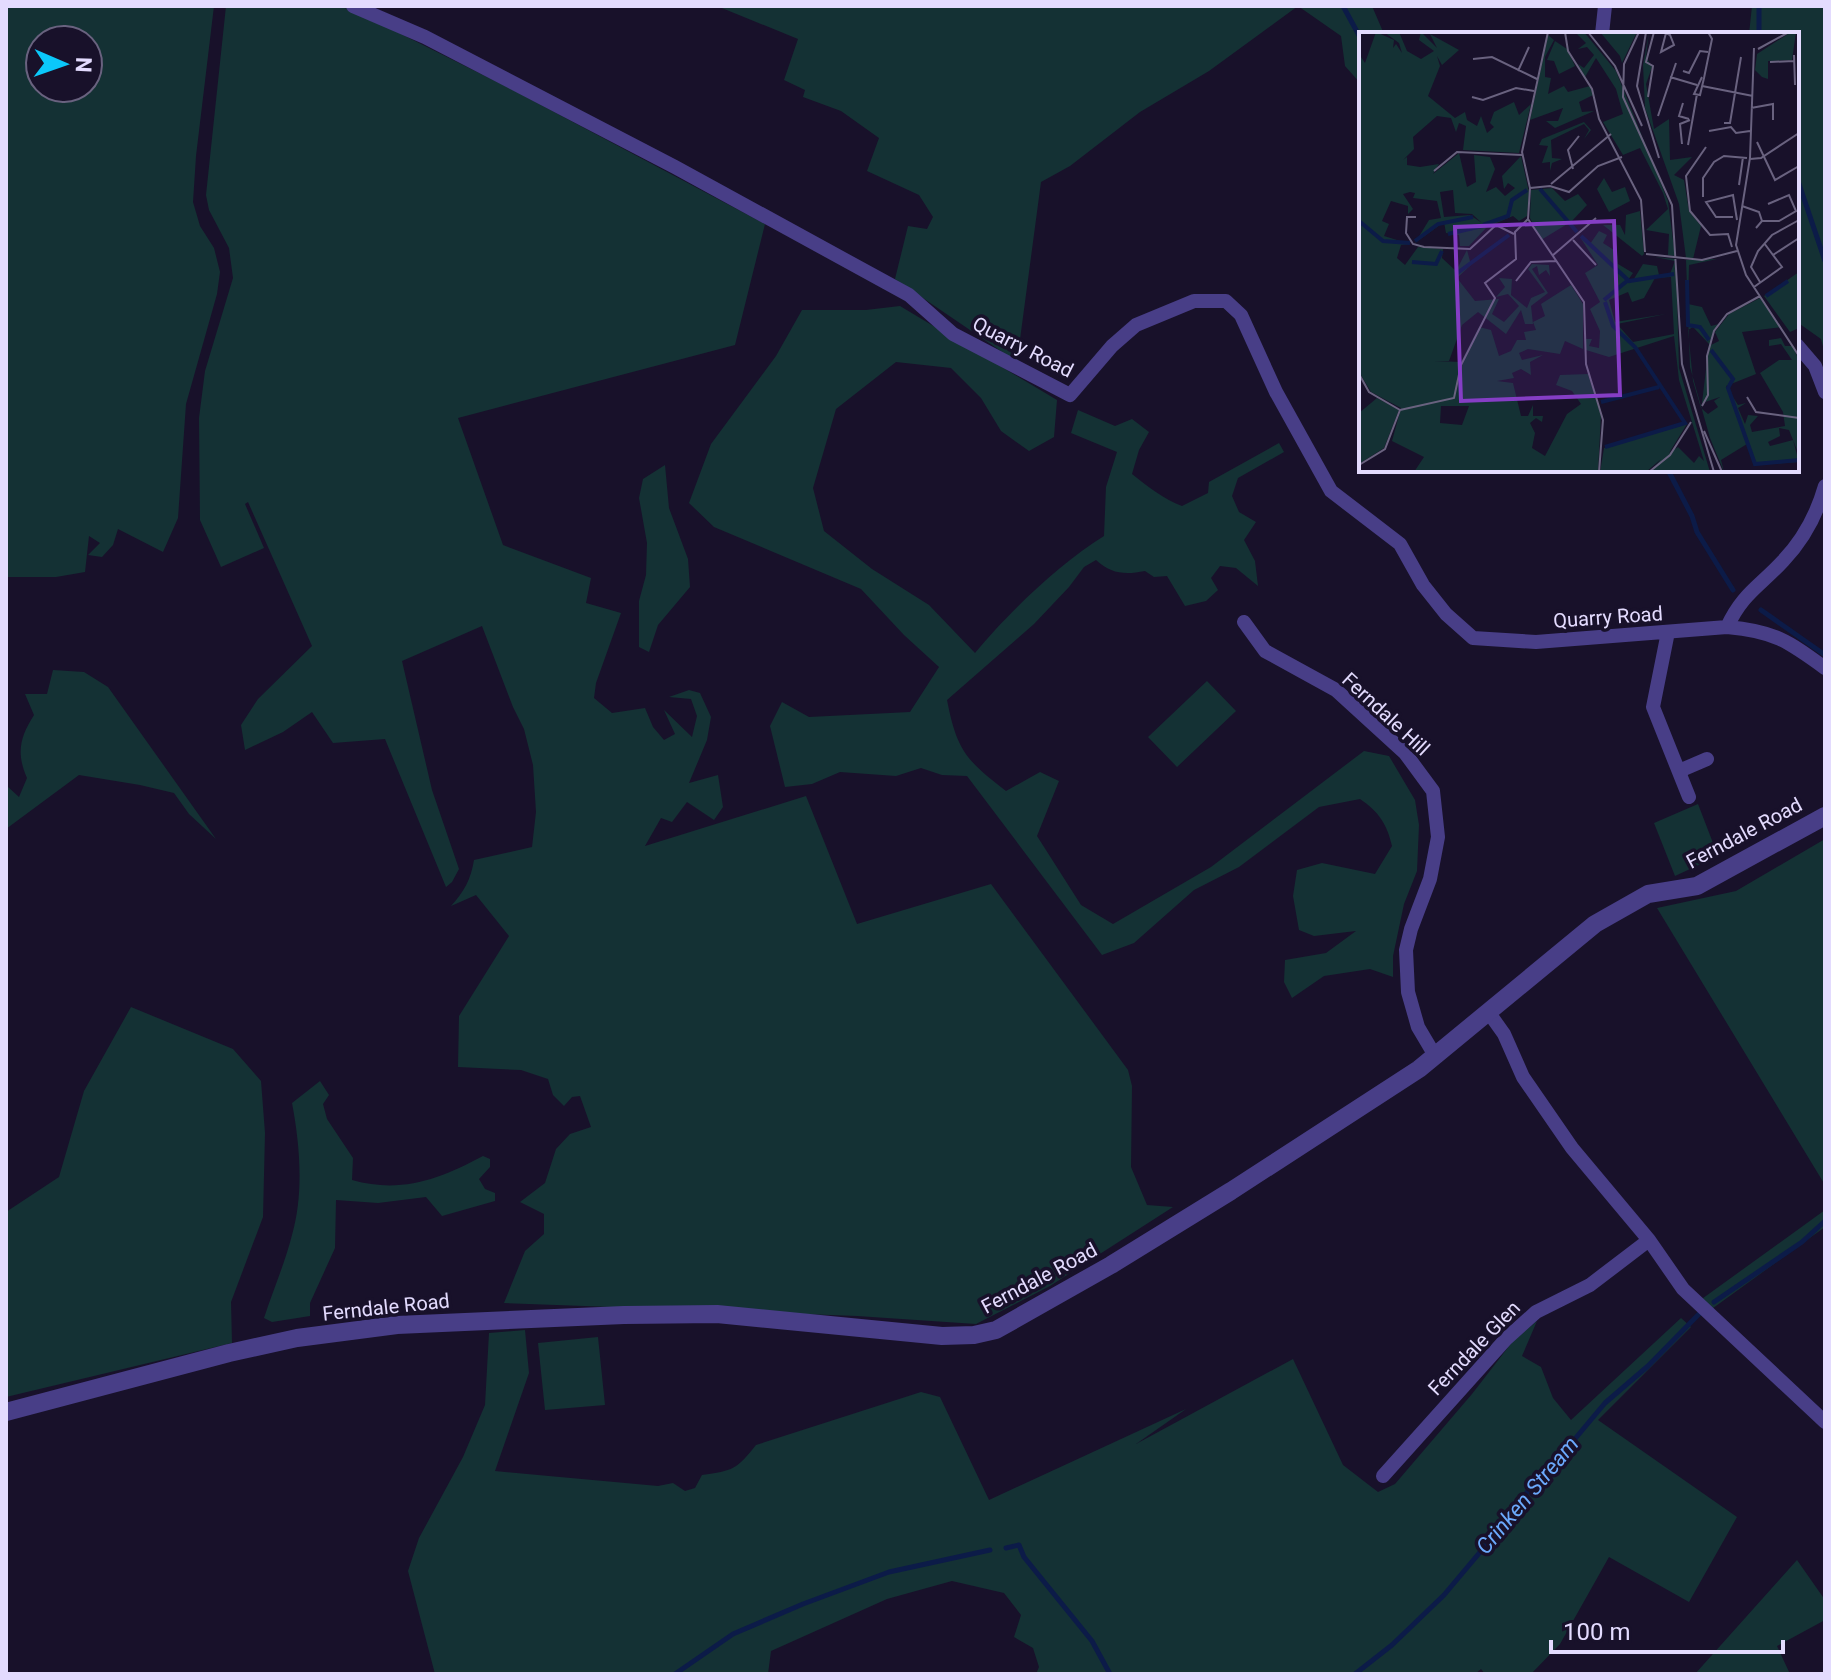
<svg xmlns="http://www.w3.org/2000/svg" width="1831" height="1680" font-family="Roboto,sans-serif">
<rect width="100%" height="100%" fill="#18112a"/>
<path fill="#143134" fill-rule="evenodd" d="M6,6H214L196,156L193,202L200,226L214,248L220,272L217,294L186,404L178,518L163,552L118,529L113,545L102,557L88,555L100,543L89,536L85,572L56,577H6ZM40,40H88V88H40Z
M226,6H339L359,13L509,88L765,224L735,345L458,418L503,545L591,578L586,603L621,613L596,683L594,698L612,713L645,708L653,727L664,740L675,734L664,710L692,737L697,716L691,699L669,697L689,690L700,693L711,717L707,740L689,783L718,775L723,807L714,820L687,802L672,822L661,818L645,846L806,796L857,924L991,884L1128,1070L1132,1086L1131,1167L1147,1205L1173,1207L1050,1286L976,1324L857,1316L504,1303L525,1251L544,1234V1214L520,1202L545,1183L556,1149L570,1134L591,1127L580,1096L572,1097L564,1106L553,1095L548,1079L521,1070L458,1067L459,1016L509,936L476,895L451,906C464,892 471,879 474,860L532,847L536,812L533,765L524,729L513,707L482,626L402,661L432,790L459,869L452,882L446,887L385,739L333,743L312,712L283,732L245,750L241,725L258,699L312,646L248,502L245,504L264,548L221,567L200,520L199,418L205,371L233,278L229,248L209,210L206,195Z
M717,6H1372L1384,34H1361V84L1345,66L1341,36L1298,6L1209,71L1140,112L1070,166L1041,182L1017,362L895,279L908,226L927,229L933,217L919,195L867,171L879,138L841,111L803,97L805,90L784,80L798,39Z
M1752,6H1825V354L1821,339L1797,322V34H1749Z
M900,306L1057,400L1054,437L1029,451L1001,431L981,398L951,368L896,362L836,409L813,488L824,531L872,569L929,605L975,653C1008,613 1060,563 1104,536L1106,487L1117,452L1071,433L1078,410L1115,426L1132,419L1149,432L1139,450L1132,474C1148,487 1164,499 1182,506L1208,493L1209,482L1279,443L1284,452L1238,478L1232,496L1239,512L1256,522L1244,540L1255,561L1258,586L1236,568L1220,566L1211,578L1218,590L1206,601L1185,606L1167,576L1154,577L1145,571C1125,575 1111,574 1096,560L1084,567L1069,587L1034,624L947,700C957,751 966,760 1006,791L1040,772L1059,781L1037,836L1081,905L1113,924L1211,867L1364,751L1389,756L1415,800L1419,825L1417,871L1404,904L1393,956V977L1370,969L1324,976L1292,998L1284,982L1285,960L1326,953L1356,931L1314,936L1299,930L1293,896L1297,870L1322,863L1375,874L1392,846C1387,824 1379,812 1360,799L1319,807L1239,867L1194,890L1134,943L1102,955L967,776L942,775L921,768L896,776L840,772L812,784L785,787L770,726L782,702L809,717L910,712L939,667L904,635L861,589L714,527L689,503L711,444L776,356L802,310H866Z
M665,465L669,508L688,559L690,587L658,625L649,652L639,647V601L646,575L647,543L639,498L643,479Z
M53,670L84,672L108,687L216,839L189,814L174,793L140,785L79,775L6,829V780L7,786L19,797L27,778C16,753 20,737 34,715L25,694H47Z
M1207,681L1236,711L1177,767L1148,737Z
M1698,804L1718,856L1675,876L1654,823Z
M1825,839V1185L1657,908L1736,891Z
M131,1007L233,1049L261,1081L265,1133L263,1217L231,1302L232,1343L6,1397V1212L59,1177L84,1091Z
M320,1081L329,1095L323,1104L327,1119L353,1158L352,1180C401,1194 440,1179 483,1156L490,1159V1167L479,1179L485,1189L495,1193V1201L442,1216L426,1197L378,1203L336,1200L335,1248L310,1303V1316L272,1322L264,1318C273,1290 285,1263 292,1235C304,1193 300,1145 292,1103Z
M1825,1210V1227L1709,1311L1699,1301Z
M1681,1318L1691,1327L1598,1420L1737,1517L1689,1602L1609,1557L1560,1644L1531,1674H1485L1481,1669L1475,1674H1036L1039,1667L1033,1648L1014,1637L1021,1615L1004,1593L952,1581L887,1599L771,1651L768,1674H435L408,1571L419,1538L463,1457L485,1405L489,1333L525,1330L529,1373L495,1471L658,1486L673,1483L685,1491L695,1488L702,1475C733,1471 737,1469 756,1445L921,1392L940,1397L989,1500L1186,1409L1136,1444L1293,1359L1343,1465L1378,1492L1395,1484L1472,1394L1513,1341L1537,1321L1522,1356L1541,1367L1553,1398L1571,1420Z
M598,1337L605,1405L545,1410L538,1343Z
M1797,1560L1825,1600V1620L1777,1646L1790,1674H1695Z"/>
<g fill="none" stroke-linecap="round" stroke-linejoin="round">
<path stroke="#0c1b48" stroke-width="5" d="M1343,6L1361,39
M1759,6V34
M1797,178L1825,261
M1668,470L1692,516L1697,532L1733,590
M1761,610L1825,655
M1714,1302L1802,1242L1825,1221
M1006,1548L1019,1545L1024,1557L1092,1641L1110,1674
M675,1674L733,1634L803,1604L889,1572L990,1550
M1355,1674L1392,1645L1444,1595L1513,1513L1542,1470L1574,1440L1605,1403L1648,1366L1699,1314"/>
<path stroke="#483e87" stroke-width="14" d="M353,6L425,37L675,167L909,295L953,334L1070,395L1112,346L1136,325L1194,301H1226L1241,315L1276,392L1331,491L1400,544L1423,585L1446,614L1473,638L1536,642L1727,627C1774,631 1788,641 1825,668
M1602,34L1605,6
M1797,345L1815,366L1825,392
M1244,622L1265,651L1336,690L1405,753L1433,791L1438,837L1430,879L1411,929L1406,950L1408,992L1418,1027L1434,1054
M1727,627C1743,593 1759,587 1783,561C1803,540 1817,514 1825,486
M1668,632L1653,707L1689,797
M1679,771L1707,759
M1489,1013L1504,1034L1523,1077L1572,1148L1649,1240L1683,1289L1825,1422
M1383,1476L1506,1339L1536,1312L1590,1285L1649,1240"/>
<path stroke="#483e87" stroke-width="18" d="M6,1412L229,1353L297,1338L397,1325L624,1315L717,1314L942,1336L974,1335L996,1330L1111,1265L1231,1191L1419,1069L1595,924L1648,894L1697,886L1825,816"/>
</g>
<g text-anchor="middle" stroke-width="7" stroke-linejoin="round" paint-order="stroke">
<g font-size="20" fill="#e3dbfe" stroke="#18112a">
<text transform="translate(1023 347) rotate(27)" y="7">Quarry Road</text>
<text transform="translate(1608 617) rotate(-4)" y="7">Quarry Road</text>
<text transform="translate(1386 714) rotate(43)" y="7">Ferndale Hill</text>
<text transform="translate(1744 833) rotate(-28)" y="7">Ferndale Road</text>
<text transform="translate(1039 1278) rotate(-28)" y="7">Ferndale Road</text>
<text transform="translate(386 1307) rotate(-6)" y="7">Ferndale Road</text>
<text transform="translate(1474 1348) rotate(-46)" y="7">Ferndale Glen</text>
</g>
<g font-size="22" font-style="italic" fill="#6ba9fc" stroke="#18112a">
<text transform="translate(1527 1495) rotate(-50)" y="8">Crinken Stream</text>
</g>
</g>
<g transform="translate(1359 32)">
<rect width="440" height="440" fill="#18112a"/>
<path d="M17,0L35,8L34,16L37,12L43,21L40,11L25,0H40L48,19L62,27L75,19L60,8L62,0L78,16L71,2L100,18L83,33L78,24L81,34L69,64L96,86L106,80L108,88L118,94L122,84L128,101L135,95L131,91L135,80L155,70L160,83L172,72L160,121L104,118L107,94L100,91L97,100L92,86L78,84L54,105L55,117L44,128L48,125V133L61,135L80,132L74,142L100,121L108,155L117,150L115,123L131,125L136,137L127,160L137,155L146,164L156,156L149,151L145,157L143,144L162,124L170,160L168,184L160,189L154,184L128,195L110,214H101L100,203L87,201L85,190L56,211L70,188L82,186L78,169L54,166L56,161L51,160L44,162L54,177L49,182V174L32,169L23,189L30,192L25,204L51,212L42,213L38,226L46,233L59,215L84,217L83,226L97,239L108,218L112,233L98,246L116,269L140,267L133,282L145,290L160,274L149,262L137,265L146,255L140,246L153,247L152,263L168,276L172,266L186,260L169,237L173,232L190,233L191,244L187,238L180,243L178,234L173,237L189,261L172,274L174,292H166L162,278L147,302L119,280L103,293L90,329H75L102,330L120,295L132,298L140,324L152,319L158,308H167L165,300L177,298L174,290L186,284L182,272L212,253L224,272V317L206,309L201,322L169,317L160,321L163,328L184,323L171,330L172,343L162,337L153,341L155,346L138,349L154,351L162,384H169L174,373V384H184L183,390L177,386L171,391L176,401L173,416L186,424L208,382L222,372L213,359L197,353L201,343L229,342L242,383L239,440H55L65,425L33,409L42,376L12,360L0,340V22L6,31ZM94,158L96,181L113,182L123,191L111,183L85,185L81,160ZM82,374H110L103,393L81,391ZM216,0H225L257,39L309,169L316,224L309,223L310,202L287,198L309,177L304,161L281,116L264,123L244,90L264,82L257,57L237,26L226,45L219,32L225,36L235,23L228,15L219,17L227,11ZM241,0H278L263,31L261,24ZM290,0L287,25L293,35L287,52L295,97L310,87L311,128L333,125L315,143L325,148L330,179L342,194L334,227L327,226L320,172L286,76L284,33ZM432,0H437L433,28L409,29V47L403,45L396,38L398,22ZM189,3L195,8L186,25V45L192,46L189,62L205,54L209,60L231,54L234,63L220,70L223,80L235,79L196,96L187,89H199L204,76L171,88ZM196,9L208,17L216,34L200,42L195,29L188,28ZM225,90L232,98L225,107L230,98L225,92L192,108L193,126L203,127L193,131L191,139V130L183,131L189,114L180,113L183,107ZM245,146L253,160L266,155L271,169L250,180L238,157ZM193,156L206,169L219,162L228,173L212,190L220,203L210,191L182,208L171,186L172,158ZM281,179L285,222L283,224L244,193H261L266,203L267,183ZM240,199L248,203L244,211L258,220L259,232L274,241L269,248L273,250L284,232L298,234L300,243L311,242L316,229L296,225L317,227L320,336L351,440H291L302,427L287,440H241L245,416L328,392L310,421L319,415L335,431L340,424L345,429L320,348L315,304L250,325L227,318V307H233L230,314L240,316L241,299L231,277L241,270L226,241L239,233L221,205L231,212ZM312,245L315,302L274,310L258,292L307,282L256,290L250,268L269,260L273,270L285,266L296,246ZM358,227L330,233L329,272L343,275L352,294L360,292L354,300L352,313L360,309L356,300L370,282L401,266L422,295L383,300L397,342L367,354L379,373L387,371L379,376L386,392L389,383L399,384L391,393L393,400L426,394L424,380L401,341L420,328H433L422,312L410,314V308L422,306L426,314H434L440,329V423L430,398L420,396L421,404L409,410L411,414L434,408L440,430L395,433L388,412L362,428L365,440L351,406L331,335L327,228ZM334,295L350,312L343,371L361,365L355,369L359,375L349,382L342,376L334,349L329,298ZM440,240V296L431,300L405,264ZM18,366L40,378L25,416L0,432V381Z" fill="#143134" fill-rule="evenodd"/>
<path fill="none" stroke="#0c1b48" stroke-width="4" d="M181,157L218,200M0,189L24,209L51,211M124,193L149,184L153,168L168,158M89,202L123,194M222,204L270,249L315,242M56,209L79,192L114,185M53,230L77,232L83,219M97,242L150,203M328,248L329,293L341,295L350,308M407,264L429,249M245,268L268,249M352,318L374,347L369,356L396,432L440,428M242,370L300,355M246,415L326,391L276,315L254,294L246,270"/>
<path fill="none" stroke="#69627f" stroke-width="2" d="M189,0L163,120L171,156L169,187L225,270L227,332L244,388L240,440M206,0L209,19L233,57L240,87L282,168L286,220M229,0L256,34L283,94M280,0L265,32L264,65L313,173L323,332L355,440M287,0L278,54L300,126M304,0L307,1L311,3L315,13L302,20L307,1M395,16L391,126L377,213L387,243L440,324M399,17L430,0M435,23L436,53M114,27L133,25L178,47M411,30L435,29M159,39L170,15M324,39L330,41L341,19L349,20M311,45L338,53M343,45L335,62L341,63L345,46L353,7L349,0M343,54L394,64M113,65L124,68L157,56L175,59M289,65L294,34L287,30L295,0M324,71L320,84L330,87M392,76L414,72V88M299,84L317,31M365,91H371L382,25M350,99L372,95L377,101L391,99M398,110L416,148L440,134M323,112L321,92L331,88M329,113L338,62M347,115L327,144L331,179L351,203L369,202L373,215M391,127L402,126L440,101M214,137L209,118L220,104M75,139L98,120L163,123M192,152L252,102M380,153L384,125M171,156L191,154L210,160L239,134L263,125M344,165V146L355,130L365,124L388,126M383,174L400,180L403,189L397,196M57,185H48L47,201L54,212L65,215L111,217L137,193L155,202M374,185H357L347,170L374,163L378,188M403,189H420L437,179L430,163L409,172M214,208L237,233M287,222L343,228L378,219M414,223L440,206M193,224L237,186M157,249L172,230L197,229M401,250L392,235L399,219L413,203L440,188M395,255L423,235L405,211M0,342L10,360L41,378M388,365L397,380L440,386M343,374L349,363L348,324L355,299L368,282L401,264M41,378L95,366L102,333L136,266L126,251L157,227L156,200L169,187M345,399L363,440M0,433L26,417L41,378M290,440L311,423L332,390"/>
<path fill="#853ec5" fill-opacity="0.15" stroke="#853ec5" stroke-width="4" d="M255,189L261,363L102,369L96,195Z"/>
<rect width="440" height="440" fill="none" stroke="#e3dbfe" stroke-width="4"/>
</g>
<rect width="1831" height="1680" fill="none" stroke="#e3dbfe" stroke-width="16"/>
<g transform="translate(64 64) rotate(92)"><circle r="38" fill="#18112a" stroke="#69627f" stroke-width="2"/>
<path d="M0-6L14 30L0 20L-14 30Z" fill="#0bc8fa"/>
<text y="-12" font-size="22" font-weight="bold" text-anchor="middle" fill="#e3dbfe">N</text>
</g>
<path d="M1551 1640v12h232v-12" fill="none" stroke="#e3dbfe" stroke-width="4"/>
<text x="1563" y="1640" font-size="24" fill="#e3dbfe" stroke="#18112a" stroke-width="6" paint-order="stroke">100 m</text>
</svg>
